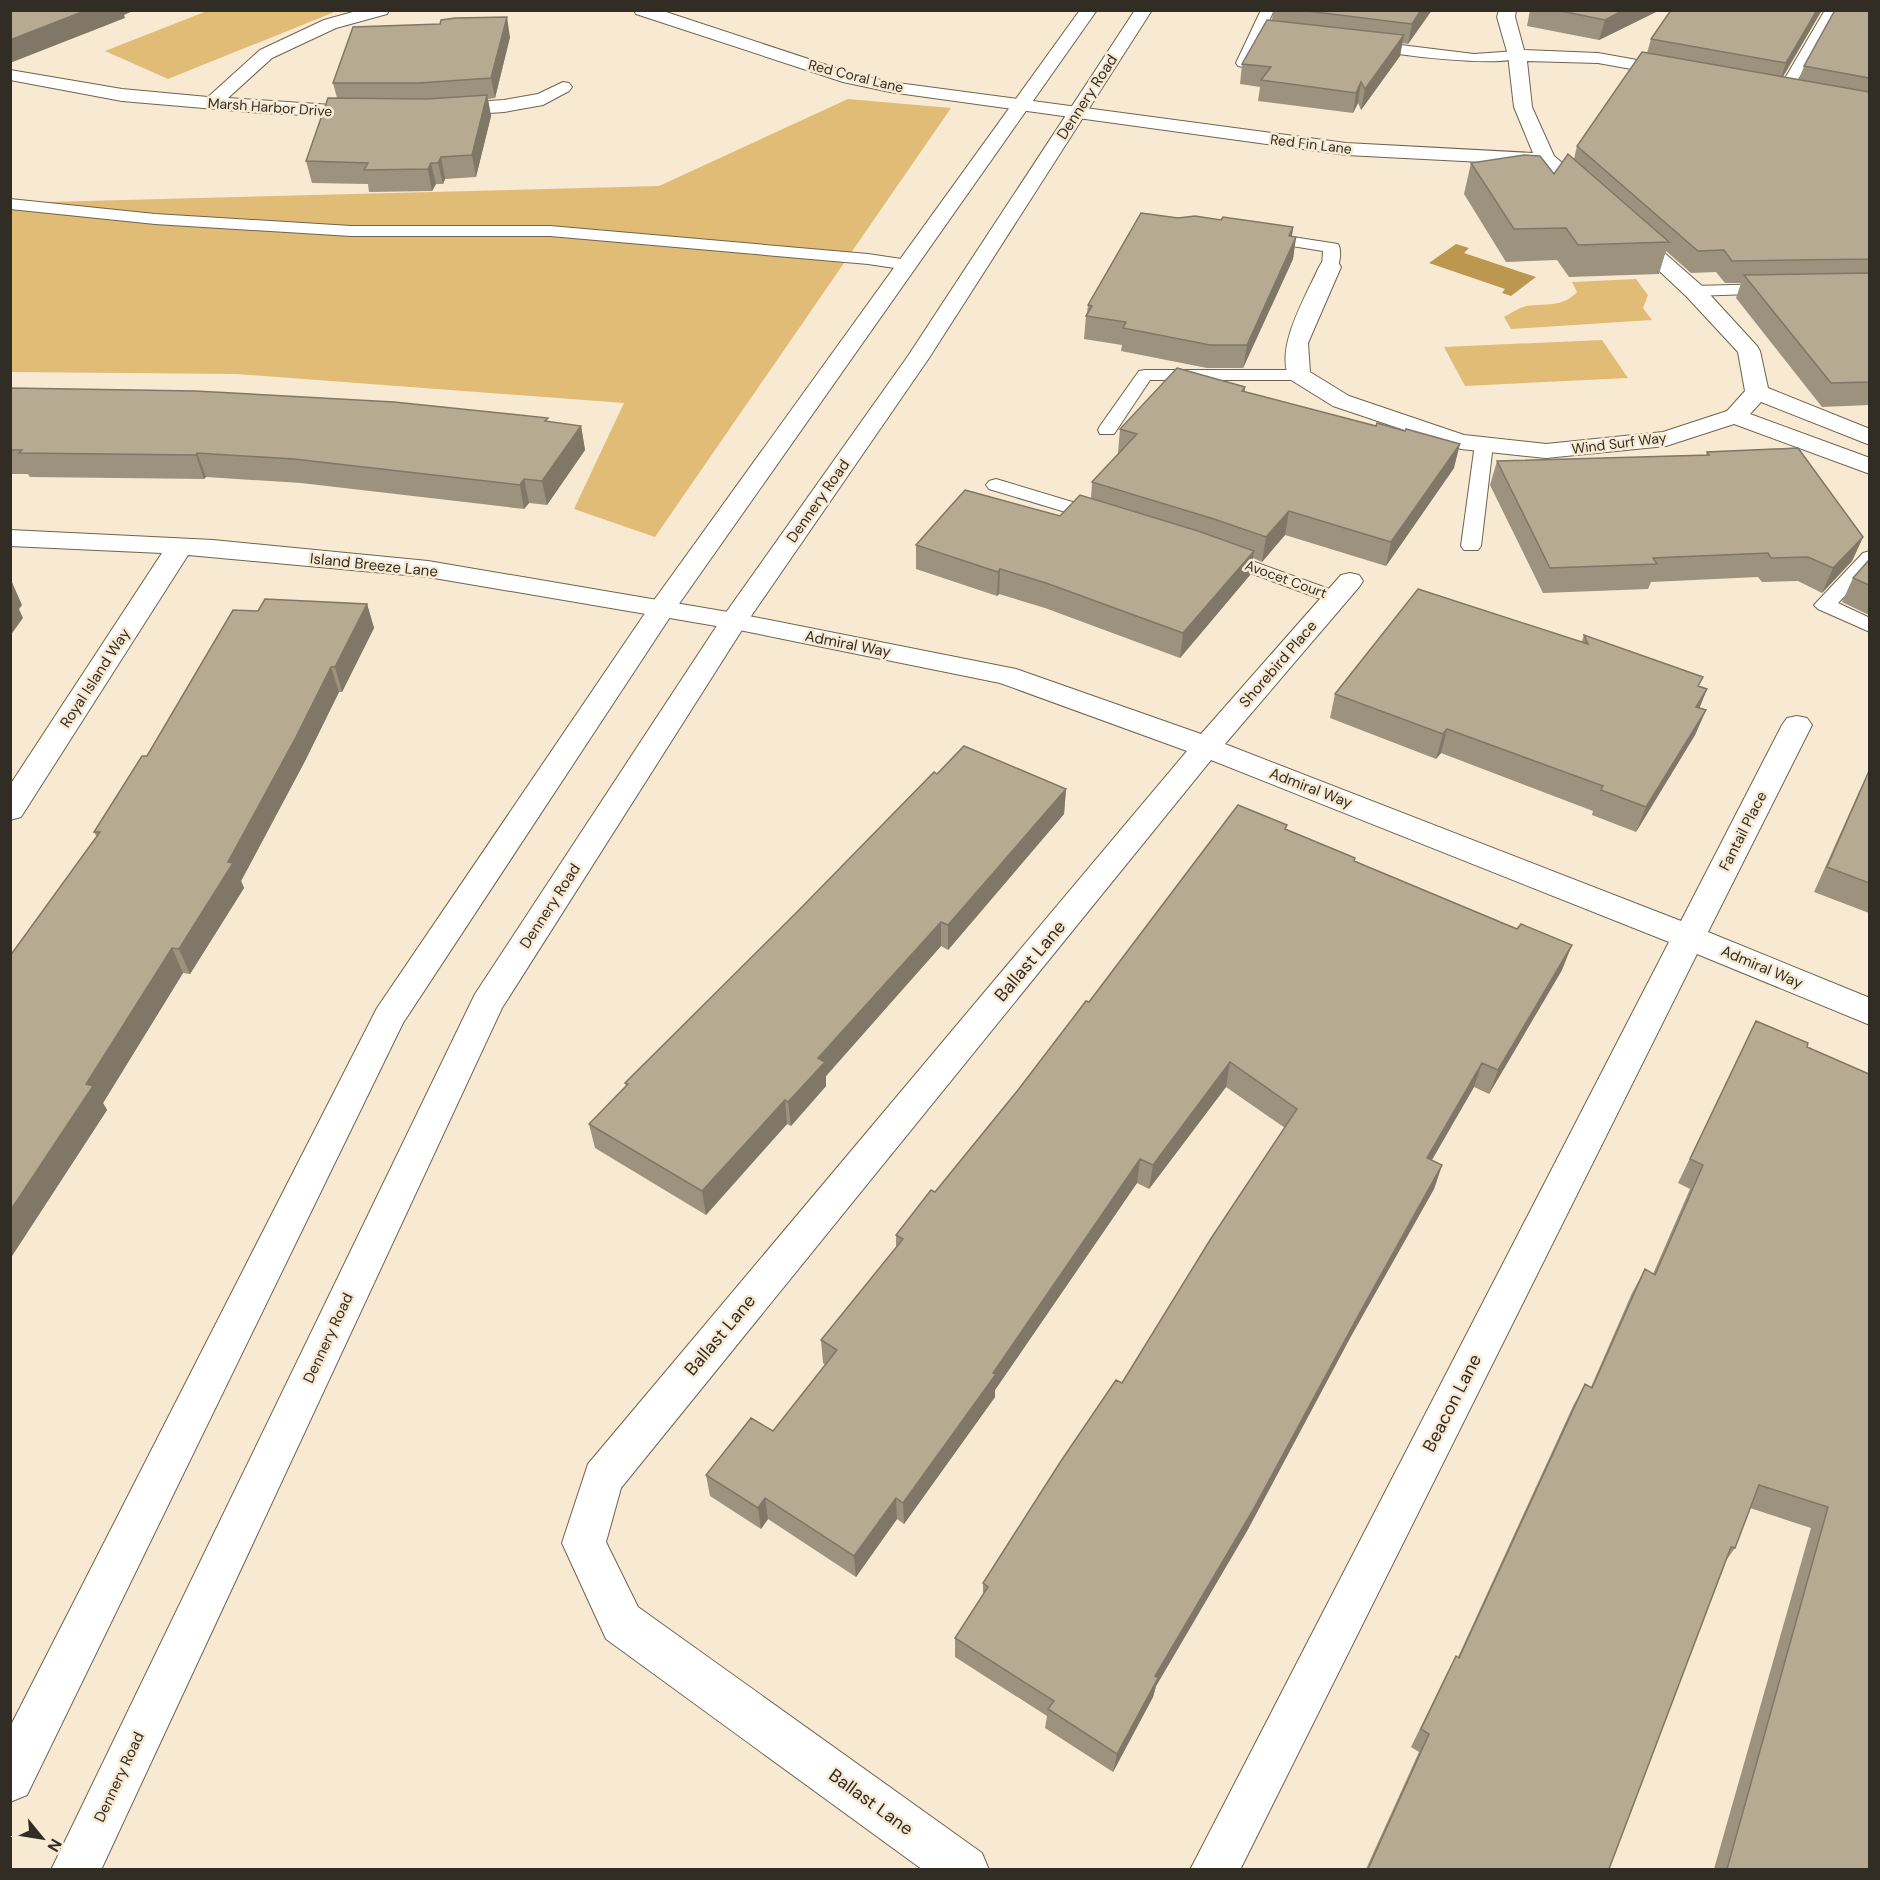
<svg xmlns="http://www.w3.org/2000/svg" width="1880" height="1880" font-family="'DM Sans',sans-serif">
<rect width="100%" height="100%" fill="#f8ead2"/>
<path fill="#e1bc76" d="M207,11V10L337,11L168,79L105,51Z
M848,99L951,108L655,537L574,509L624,403L236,374L11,372L10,203L659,186Z
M1636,279L1648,295L1643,308L1652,320L1511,329L1504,317C1511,313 1519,308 1526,306C1546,303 1562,308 1577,292L1572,282Z
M1602,340L1628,378L1465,386L1444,347Z"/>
<path fill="#bb9750" d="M1456,244L1469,248L1464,253L1536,277L1511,296L1502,293L1505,289L1429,263Z"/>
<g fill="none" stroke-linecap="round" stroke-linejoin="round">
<defs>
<path id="lane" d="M1261,10H1274L1250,63L1243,67L1238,66L1236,63Z
M1825,10H1838L1789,95H1779L1777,92Z
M1368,41L1474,54L1517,51L1524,55C1509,70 1387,54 1363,48L1361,45L1363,42Z
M10,199L155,214L351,226H550L868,254L908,260L916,265L908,270L868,264L550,236H351L155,224L10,209Z
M1261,232L1338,244C1342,250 1340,264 1336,270H1324L1322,267L1323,251L1255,240L1253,237Z
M1772,284L1778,285L1780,289L1778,293L1694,296L1686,291L1694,286Z
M1145,370H1299L1305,371L1308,375L1305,379L1299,380H1150L1114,434H1100L1098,430L1100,426L1139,371Z
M1484,438L1491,440L1493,444L1481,546L1478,550H1464L1461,546L1475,444L1477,440Z
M996,479L1109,513L1112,517L1109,521L1102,523L989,489L986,485L989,481Z
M1219,549L1343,594L1346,598L1343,602L1336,604L1329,602L1212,559L1209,555L1212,551Z
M1870,551V570L1838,603L1870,618V632L1818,609L1814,605L1863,553Z"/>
<path id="street" d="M360,10H389L387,14L336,28L272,58L228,98L376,108L378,112L376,116L369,118L263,113L122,101L10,80V70L122,89L208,97L260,50L324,20Z
M634,10H660L854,74L890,82L1346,143L1533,153L1514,107L1508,55L1497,17L1499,10H1516L1515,17L1524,50L1598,53L1676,67L1682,68L1685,72L1682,76L1676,77L1598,63L1527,61L1532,107L1554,156L1598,193L1601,197L1598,201H1584L1541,165L1346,155L890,92L843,82L636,14Z
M563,82L569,83L572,87L569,91L543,105L504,112L445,116L438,114L436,110L438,106L445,104L504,100L538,94Z
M1629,226L1636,228L1702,286L1757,346L1760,351L1768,388L1870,429V445L1761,402L1750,414L1870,458V474L1734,424L1666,446L1546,458L1461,449L1333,406L1291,380C1272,352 1307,294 1319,267L1322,262L1330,261L1338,262L1341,267L1308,343L1310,372L1349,396L1464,435L1546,444L1663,432L1727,411L1745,391L1738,352L1686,296L1622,236L1619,232L1622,228Z
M10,530L213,540L428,561L734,613L1016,669L1201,734L1341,575L1350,573L1359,575L1363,581L1359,587L1225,744L1681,921L1782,725L1787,718L1797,716L1807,718L1812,725L1708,932L1870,998V1025L1697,954L1240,1870H1190L1669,942L1211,760L621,1488L606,1542L638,1607L982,1853L989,1870H923L606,1639L562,1543L588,1464L1187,751L1000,683L734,629L428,577L188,555L21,817L10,820V785L162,553L10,546Z"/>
<path id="secondary" d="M1080,10H1097L674,611L403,1023L27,1795L10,1802V1727L377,1008L652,603Z
M1135,10H1152L929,358L747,622L502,1008L101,1870H51L475,994L720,621L908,356Z"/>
</defs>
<use href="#lane" stroke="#6f634e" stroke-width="2"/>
<use href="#street" stroke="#6f634e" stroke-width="2"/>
<use href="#secondary" stroke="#6f634e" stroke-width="2"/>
<use href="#lane" fill="#fff" fill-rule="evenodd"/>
<use href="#street" fill="#fff" fill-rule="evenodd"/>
<use href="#secondary" fill="#fff" fill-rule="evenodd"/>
</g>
<path fill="#9d927e" d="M1273,10H1432L1408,44L1402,43L1400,56L1361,110L1358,103L1353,113L1258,101L1260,87L1240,84L1242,64L1272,20Z
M1530,10H1660L1599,40L1527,26Z
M1822,10L1783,77L1799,80L1804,66L1869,10V405L1822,407L1736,298L1741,283H1725L1716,272L1691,273L1666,251L1659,274L1569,277L1557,260L1506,262L1464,194L1471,163L1554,174L1574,159L1577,146L1647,53L1651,39Z
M510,37L495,98L488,99L491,116L476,177L445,179L443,184H436L432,191L369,192L368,184L312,183L306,161L337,98L333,83Z
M1178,218L1221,220L1293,227L1292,236L1296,237L1293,259L1243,368H1207L1121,351L1122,345L1084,339L1086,316L1087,313L1088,305Z
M1245,387V392L1454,468L1386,566L1285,535L1262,562L1253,558L1250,575L1180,658L1045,608L999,594L997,596L916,569V545L1060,516L1091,498L1092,482L1119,453H1118L1120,429Z
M10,388L548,422L581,426L585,450L547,505L529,503L524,509L301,483L206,477L204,479L30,477L28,474H10Z
M1707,452L1863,537L1852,561L1822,593L1798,581L1762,582L1758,577L1651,582L1648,589L1543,593L1490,485L1497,461L1706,455Z
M1869,560V615L1842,602L1853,578Z
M367,604L374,628L342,692H339L305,761L241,881L244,888L190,974L183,973L103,1103L107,1110L10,1259V956L97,837L94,832L147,756L258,611Z
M1584,635L1707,689L1699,708L1706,710L1695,735L1636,832L1592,815L1593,811L1441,753L1436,759L1330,718L1335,694L1582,641Z
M1869,771V913L1814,892L1858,794Z
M937,774L1066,789L1064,814L948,950L941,946L826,1076V1086L791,1126L787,1124L706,1215L595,1148L589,1124L626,1086L625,1083Z
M1287,825L1286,829L1355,861L1562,970L1489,1094L1474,1087L1432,1160L1442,1165L1434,1189L1350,1338L1247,1531L1156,1686L1153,1697L1113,1772L1045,1728L1047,1716L955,1657V1638L983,1595V1583L1122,1383L1285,1128L1226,1087L1149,1189L1137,1183L995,1390V1397L904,1524L897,1519L856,1577L768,1519L761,1529L710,1496L706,1475L773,1431L825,1365L823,1363L821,1340L896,1248V1235L935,1192L1089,1002Z
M1756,1021L1807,1047L1869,1869H1714L1811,1528L1750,1508L1735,1548L1725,1562L1609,1869H1366L1419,1752L1411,1747L1446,1675L1456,1656L1458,1657L1573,1406L1585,1384L1591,1387L1632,1293L1645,1269L1653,1274L1690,1189L1678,1183Z"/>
<path fill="#807767" d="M87,10H135L124,15L125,18L10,63V40Z
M1421,10H1432L1408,44L1412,24Z
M1624,10H1660L1599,40L1605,20Z
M1817,10H1822L1779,83L1786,63Z
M507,17L510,37L495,98L491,78Z
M1404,35L1400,56L1361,110L1365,89Z
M1361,82L1358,103L1353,113L1356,93Z
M487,95L491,116L476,177L472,155Z
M441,157L445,179L443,184L438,163Z
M431,163L436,184L432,191L428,169Z
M1293,227L1290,250L1296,237L1293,259L1243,368L1247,345Z
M581,426L585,450L547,505L542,481Z
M1460,444L1454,468L1386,566L1391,542Z
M197,453L206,477L204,479L196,455Z
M524,479L529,503L524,509L520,485Z
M1289,511L1285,535L1262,562L1266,537Z
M1863,537L1852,561L1822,593L1833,568Z
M1254,551L1250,575L1180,658L1183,633Z
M1000,569L999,594L997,596L998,572Z
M11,580L22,605L19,609L23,618L10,636Z
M367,604L374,628L342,692L335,667Z
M331,667L339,692L305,761L241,881L244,888L190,974L179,949L228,862Z
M1707,689L1697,714L1696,707Z
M1706,710L1695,735L1636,832L1646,807Z
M1447,729L1441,753L1436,759L1443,734Z
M1066,789L1064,814L948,950V925Z
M941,922V946L826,1076V1086L791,1126L788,1102L818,1058Z
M1572,945L1562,970L1489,1094L1498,1070Z
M172,948L183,973L103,1103L107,1110L10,1259V1211L86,1084Z
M1230,1062L1226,1087L1149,1189L1153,1165Z
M1482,1063L1474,1087L1419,1182L1427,1158Z
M785,1100L787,1124L706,1215L702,1191Z
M1140,1159L1137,1183L995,1390V1397L904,1524L903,1503Z
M1442,1165L1434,1189L1350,1338L1247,1531L1156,1686L1153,1697L1113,1772L1117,1754L1155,1676Z
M765,1498L768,1519L761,1529L758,1508Z
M896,1498L897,1519L856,1577L854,1556Z"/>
<path fill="#b7aa93" stroke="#807767" stroke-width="1.5" d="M10,10H87L10,40Z
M1299,10H1421L1412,24Z
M1556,10H1624L1605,20Z
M1671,10H1817L1786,63L1651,39Z
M1835,10H1869V78L1804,66Z
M507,17L491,78L419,83H333L353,27L440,24L441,20L455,18Z
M1267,20L1404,35L1365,89L1361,82L1356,93L1261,80L1271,67L1242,64Z
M1642,52L1869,92V259L1732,261L1724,250L1698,251L1577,146Z
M487,95L472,155L441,157L438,163H431L428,169L364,170L368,163L306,161L328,98L428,99Z
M1568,154L1669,242L1578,245L1566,228L1514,229L1471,163L1524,155L1540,156L1554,174Z
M1141,213L1178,218L1195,216L1221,220L1223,217L1293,227L1289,236L1296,237L1247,345H1210L1123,328L1126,322L1086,316L1092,306L1088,305Z
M1869,273V382L1831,383L1744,275Z
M1177,368L1245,387L1242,391L1376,426L1377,423L1405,431L1406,429L1460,444L1391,542L1289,511L1266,537L1214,519L1092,482L1137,434L1120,429Z
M10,388L195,391L394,402L548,418L545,421L581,426L542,481L524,479L520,485L294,459L197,453L196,455L19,453L22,450H10Z
M1798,448L1863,537L1833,568L1808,557L1771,558L1768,553L1653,558L1657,564L1550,568L1497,461L1709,455L1707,452Z
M965,490L1060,516L1080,495L1198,531L1254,551L1183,633L1046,583L1000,569L998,572L916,545Z
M1869,560V585L1853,578Z
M1418,589L1588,644L1584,635L1703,677L1698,686L1707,689L1696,707L1706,710L1646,807L1601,790L1603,786L1447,729L1443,734L1335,694Z
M265,599L367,604L335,667H331L296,737L228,862L233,863L179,949L172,948L86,1084L93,1086L10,1211V956L100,832H94L142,756H147L233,610L258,611Z
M964,746L1066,789L948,925L941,922L818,1058L825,1062L788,1102L785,1100L702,1191L589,1124L628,1084L625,1083L798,911L934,772L937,774Z
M1869,771V883L1827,867Z
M1238,805L1287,825L1285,829L1355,858L1354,861L1517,929L1521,924L1572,945L1498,1070L1482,1063L1427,1158L1442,1165L1358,1316L1253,1510L1155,1676L1158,1678L1117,1754L1048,1709L1054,1701L955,1638L988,1587L983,1583L1061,1461L1116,1380L1122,1383L1210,1240L1297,1109L1230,1062L1153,1165L1140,1159L993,1373L996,1374L903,1503L896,1498L854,1556L765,1498L758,1508L706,1475L751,1418L773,1431L837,1350L821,1340L903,1239L896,1235L931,1190L935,1192L1018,1090L1086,1001L1089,1002Z
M1756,1021L1808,1043L1807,1047L1869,1074V1869H1727L1828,1507L1759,1485L1735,1548L1731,1547L1609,1869H1368L1429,1734L1421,1729L1456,1656L1459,1658L1585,1384L1592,1388L1645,1269L1655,1275L1703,1165L1690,1159Z"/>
<g text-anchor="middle" stroke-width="5" stroke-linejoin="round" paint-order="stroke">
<g font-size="14" fill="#322d24" stroke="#f8ead2">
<text transform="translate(856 76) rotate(14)" y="5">Red Coral Lane</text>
<text transform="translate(270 107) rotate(4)" y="5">Marsh Harbor Drive</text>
<text transform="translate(1311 144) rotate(7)" y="5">Red Fin Lane</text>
<text transform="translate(1619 443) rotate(-7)" y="5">Wind Surf Way</text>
<text transform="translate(1286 579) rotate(20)" y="5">Avocet Court</text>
</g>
<g font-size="15" fill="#322d24" stroke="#f8ead2">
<text transform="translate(1087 97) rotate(-57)" y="5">Dennery Road</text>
<text transform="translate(818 501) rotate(-55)" y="5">Dennery Road</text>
<text transform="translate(374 565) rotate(6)" y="5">Island Breeze Lane</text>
<text transform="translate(848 644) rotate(11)" y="5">Admiral Way</text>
<text transform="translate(1278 664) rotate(-49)" y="5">Shorebird Place</text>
<text transform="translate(95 678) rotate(-57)" y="5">Royal Island Way</text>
<text transform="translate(1311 788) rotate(21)" y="5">Admiral Way</text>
<text transform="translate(1743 831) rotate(-63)" y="5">Fantail Place</text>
<text transform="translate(550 906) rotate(-57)" y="5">Dennery Road</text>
<text transform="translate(1762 967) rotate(23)" y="5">Admiral Way</text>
<text transform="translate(328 1338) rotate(-65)" y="5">Dennery Road</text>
<text transform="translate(119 1777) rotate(-65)" y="5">Dennery Road</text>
</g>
<g font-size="18" fill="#322d24" stroke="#f8ead2">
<text transform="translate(1030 961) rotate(-50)" y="6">Ballast Lane</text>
<text transform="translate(720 1335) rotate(-50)" y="6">Ballast Lane</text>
<text transform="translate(1452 1403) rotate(-63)" y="6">Beacon Lane</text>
<text transform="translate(871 1802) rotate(36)" y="6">Ballast Lane</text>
</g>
</g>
<rect width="1880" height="1880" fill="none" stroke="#322d24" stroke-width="24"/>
<g transform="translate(42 1838) rotate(120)" stroke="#f8ead2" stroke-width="4.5" paint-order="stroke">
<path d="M0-4.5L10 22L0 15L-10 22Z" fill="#322d24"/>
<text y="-9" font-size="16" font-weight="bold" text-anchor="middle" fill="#322d24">N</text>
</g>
</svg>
